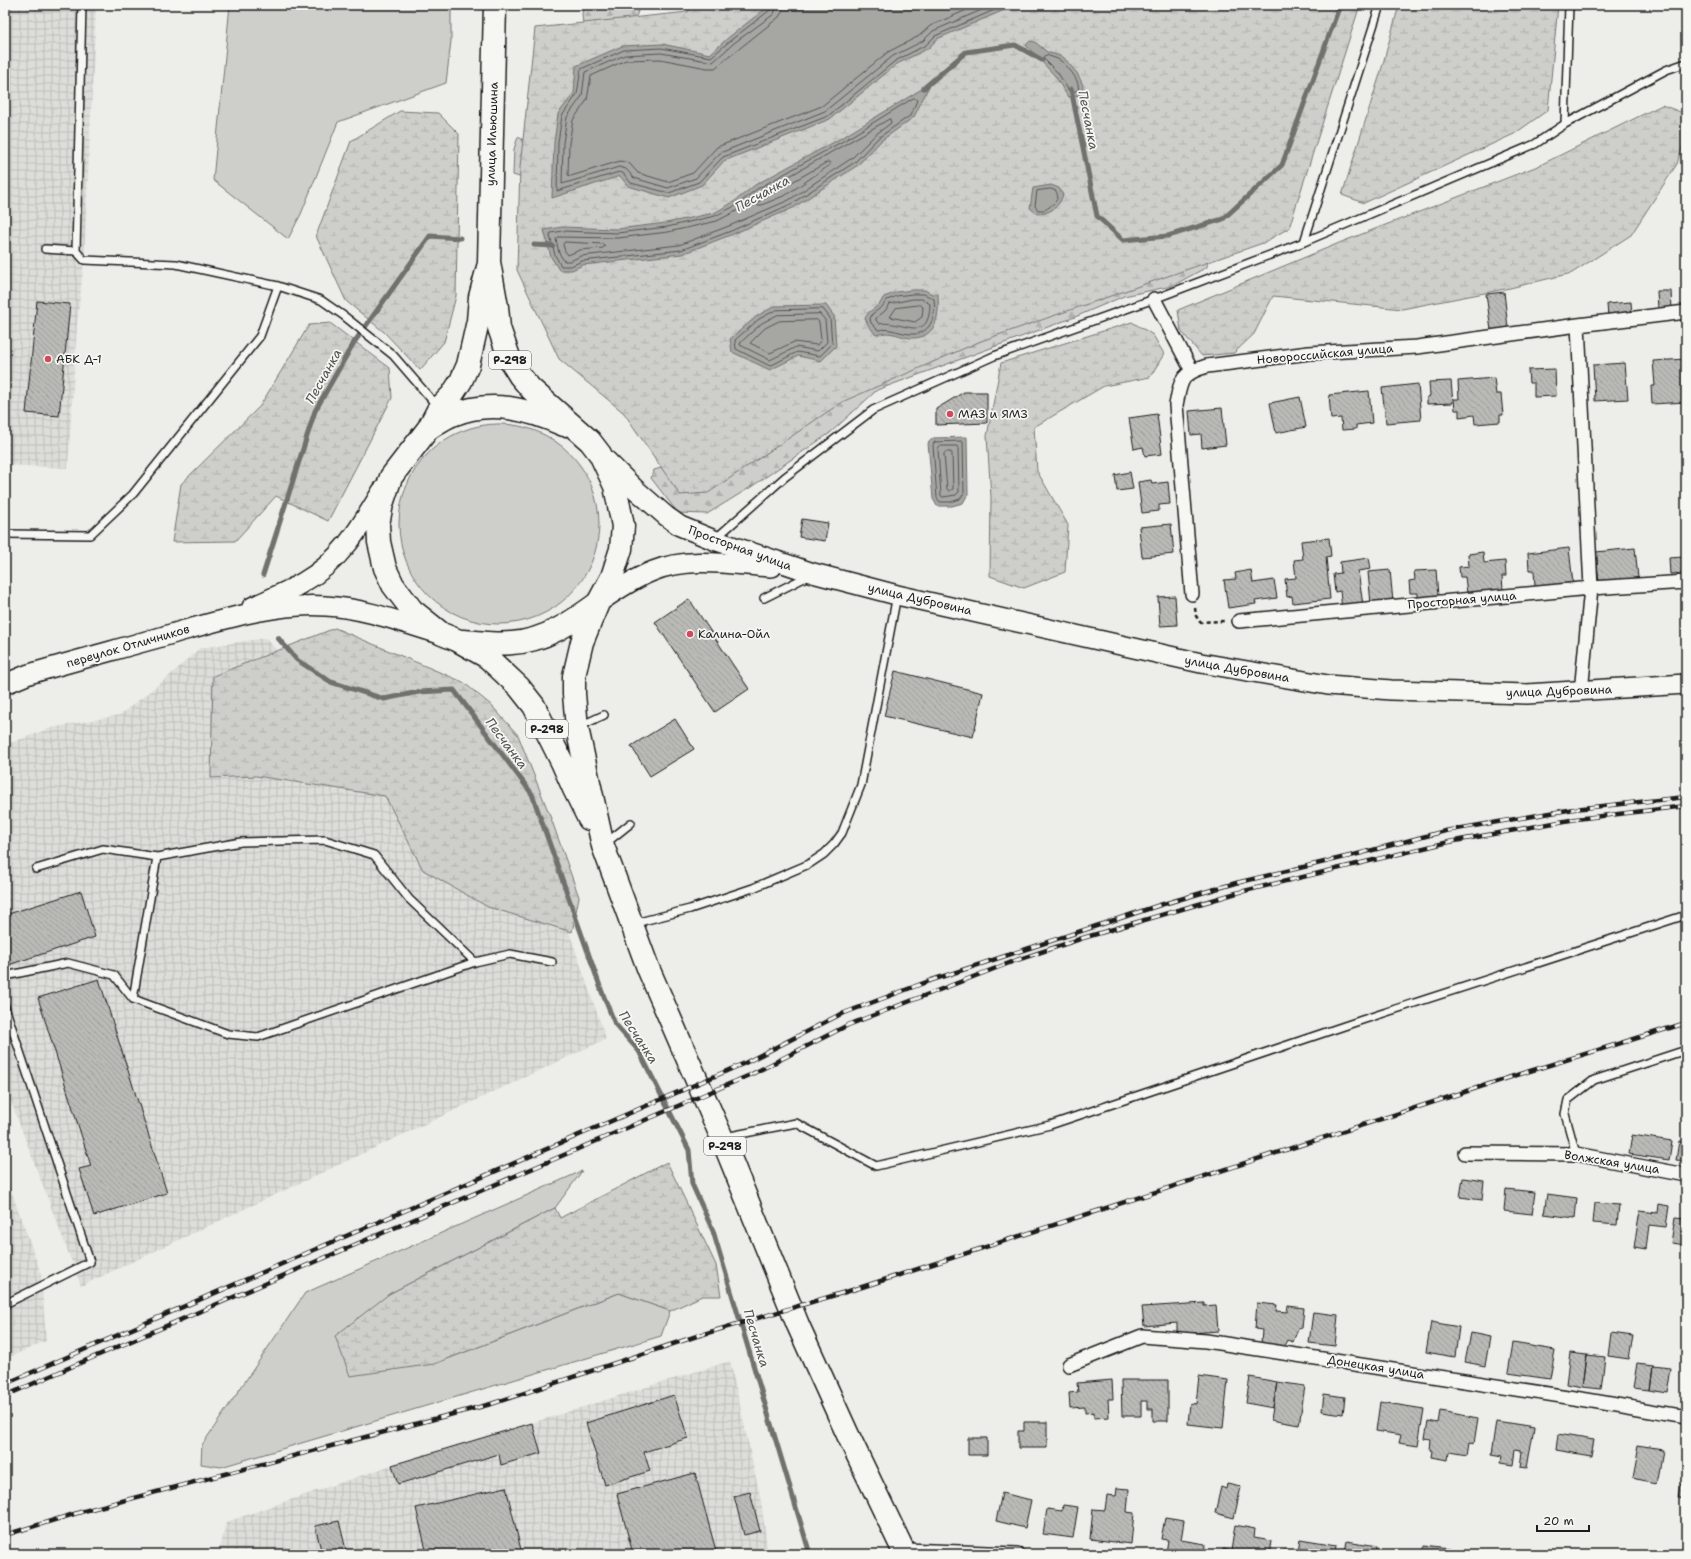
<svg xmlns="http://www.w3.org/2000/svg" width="1691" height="1559" font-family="'Shantell Sans',sans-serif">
<defs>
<pattern id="industrial-grid" width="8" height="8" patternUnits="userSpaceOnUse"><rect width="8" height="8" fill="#ddddda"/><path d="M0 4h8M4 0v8" fill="none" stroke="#bdbdba"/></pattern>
<pattern id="forest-firs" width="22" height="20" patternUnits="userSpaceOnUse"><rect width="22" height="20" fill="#cececb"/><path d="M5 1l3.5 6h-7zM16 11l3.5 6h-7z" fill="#b0b0ae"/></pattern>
<pattern id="wetland-marsh" width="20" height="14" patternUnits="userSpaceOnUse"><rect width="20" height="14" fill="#cececb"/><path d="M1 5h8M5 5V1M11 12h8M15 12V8" fill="none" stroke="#b0b0ae"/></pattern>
<pattern id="building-back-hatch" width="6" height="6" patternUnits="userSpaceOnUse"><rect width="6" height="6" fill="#b9b9b6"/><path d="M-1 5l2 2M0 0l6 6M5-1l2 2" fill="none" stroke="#9e9e9c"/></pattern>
</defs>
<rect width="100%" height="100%" fill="#edede9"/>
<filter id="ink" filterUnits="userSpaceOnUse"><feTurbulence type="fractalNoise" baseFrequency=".025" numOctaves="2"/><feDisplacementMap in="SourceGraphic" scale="8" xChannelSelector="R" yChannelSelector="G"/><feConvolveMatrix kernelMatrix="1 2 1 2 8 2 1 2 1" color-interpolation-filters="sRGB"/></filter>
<g filter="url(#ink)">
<path fill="url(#industrial-grid)" d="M5,5H96L84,260L77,325L68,468L5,465Z
M266,638L315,695L547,868L606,1039L81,1286L5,1086V745L51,728L120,715L168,677L200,648Z
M5,1174L41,1273L46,1341L5,1359Z
M730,1361L761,1500L768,1554H219L226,1522L392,1465L532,1423Z"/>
<path fill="#cececb" stroke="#757574" d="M230,5H451V41L446,83L338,122L301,214L288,239L213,180Z
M399 524a100 100 0 1 1 200 0a100 100 0 1 1-200 0Z
M582,1171L555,1208L389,1294L434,1364L619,1293L670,1311L661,1336L221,1467L201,1464L202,1445L305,1293Z"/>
<path fill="url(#forest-firs)" stroke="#757574" d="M584,5H640V6L628,37L585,44L582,14Z
M518,137L538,148L529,180L513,175L514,149Z
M1209,243L1207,267L1172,286L1124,296L1075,317L877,390L830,433L751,487L707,514L678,513L651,478L654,470L723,451Z"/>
<path fill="url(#wetland-marsh)" stroke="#757574" d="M692,5H1360L1289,228L1263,243L981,341L842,402L708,493L680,495L624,413L559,359L517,270L520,167L535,28L688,12Z
M1399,5H1558L1548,110L1514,134L1364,203L1342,195L1381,71Z
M1662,105L1683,113L1686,136L1677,164L1631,235L1572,273L1510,288L1402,309L1273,296L1254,334L1234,353L1202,356L1181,331L1178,310L1344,241L1538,166Z
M400,111L438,113L459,134L456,296L444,342L420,370L384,332L346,301L316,236L351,141Z
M1132,322L1153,335L1164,354L1150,377L1104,386L1034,427L1037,471L1068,525L1065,572L1024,588L990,576L991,497L987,436L1001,363Z
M330,323L390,368L392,398L328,521L276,496L235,541L172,542L181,484L260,406L309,325Z
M335,628L463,682L491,705L518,735L552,821L579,897L572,932L488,907L423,870L385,796L256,776L211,778L213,676Z
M667,1162L716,1265L721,1296H702L670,1311L619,1293L434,1364L350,1376L335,1336L389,1294L555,1208L560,1218Z"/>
<path fill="#a6a6a3" stroke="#6f6f6d" d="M770,5H1027L1002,11L937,39L929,48L897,64L830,119L724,161L702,185L669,198L628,186L620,176L552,198L554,142L558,114L574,93L576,66L622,46L662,44L710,54L729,37Z
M1030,41L1035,42L1047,52L1063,57L1077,73L1083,85L1082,95L1068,97L1055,76L1026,45Z
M930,84L914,117L881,141L858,165L793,208L733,234L682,254L583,265L572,270H559L551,257L544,230L562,227L617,229L666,223L714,213L735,201L755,185L843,137Z
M1051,185L1059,188L1063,195C1059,207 1050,214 1037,214L1030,208L1033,188Z
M912,290H925L932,294H938C939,311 939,336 915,338C900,339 894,329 876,335L868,325L865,318L869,312L879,305L884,297L897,292Z
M826,305L834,316L836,346L821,361L798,356L770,370L732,352L730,339L757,316L775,306Z
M967,437L968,494L963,503L952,506H937L933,499L928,443L933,438Z"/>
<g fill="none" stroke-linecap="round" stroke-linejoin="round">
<path stroke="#535352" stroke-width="1" d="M772,5L770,10L731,40L711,57L661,48L624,50L581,69L577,94L562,116L558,142L557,191L619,172L623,173L631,183L669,193L699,182L723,157L828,116L895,61L926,45L935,36L1001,7L1009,5
M777,5L774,14L734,43L713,62L661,53L625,55L585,72L582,96L567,117L563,143L562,184L619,167L626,169L634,178L668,188L696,178L720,153L825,111L893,56L923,41L933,31L993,5
M783,5L782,12L779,17L715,68H707L660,59L626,60L591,76L587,100L573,120L569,143L568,175L571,176L620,161L629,163L638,173L668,182L693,173L717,147L822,106L888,52L919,36L930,26L978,5
M1044,56L1046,55C1051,57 1057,58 1061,61C1068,67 1081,81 1078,91H1069L1058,73L1044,59Z
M914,98L917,100L911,115L878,138L855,162L791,204L731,231L681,250L582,261L571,266H561L555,255L550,236L551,233L563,231L617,233L667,227L715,216L737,205L757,189L845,140Z
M890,119L891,123L875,135L852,158L789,200L729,226L679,245L581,256L570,261H564L559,253L556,239L558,237L618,238L668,232L717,221L740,209L760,193Z
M828,162L831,163L830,165L786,195L759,206L757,205V203L764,198Z
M1051,189L1056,191C1061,200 1052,205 1045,210H1038L1035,206L1037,191Z
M565,242L603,244L605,246L603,248L580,250L568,255L565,251L563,245Z
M913,294H924L934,299C936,314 932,332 915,334C902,335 891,327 878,330L871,323L870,319L872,314L882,307L887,300L897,296Z
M913,299H922L930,304C929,346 902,319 879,324L876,320V318L885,311L890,304Z
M920,305L923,307L922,317L915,322L890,317L896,308Z
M823,309L830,318L832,344L820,356L797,352L770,366L736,349L735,340L759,319L776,310Z
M820,314L825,320L827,342L818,351L796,347L770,360L740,345L741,342L762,323L777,315Z
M817,320L819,322L821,340L817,345L794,342L770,353L750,343L765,328L779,321Z
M935,442L961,441L963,442L964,493L960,499L951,502H940L937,498L933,445Z
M940,446H957L958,447L959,492L956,495L943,497L941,496L938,449Z
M946,452H951L952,454L953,489L949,491L947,489L944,454Z"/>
<path stroke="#6f6f6d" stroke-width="5" d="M924,88L966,52L1015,45L1042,60
M1071,89L1097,216L1123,240L1168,236L1223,219L1282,165L1340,5
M534,245L553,246
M263,575L315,411L353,344L430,236L460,238
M278,638L297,660L331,682L384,699L419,692L454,690L532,794L602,992L615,1024L639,1051L689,1150L692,1184L713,1231L810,1554"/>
</g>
<path fill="url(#building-back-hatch)" stroke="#1c1c1c" d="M1683,270H1686V295H1684Z
M1657,291H1671L1672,310H1658Z
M1504,292L1508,328L1491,330L1486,294Z
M37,301L70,304L59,416L26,413Z
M1631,302L1632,315L1608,317L1607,304Z
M1686,359V402L1652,404L1651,386H1655L1653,361Z
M1625,363L1628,399L1595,401L1593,365Z
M1555,369L1556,396L1534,397V383H1529L1528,370Z
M1494,378L1496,394H1501L1503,415H1500V422L1475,424L1474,415L1459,417V410H1455L1454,399H1459L1458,381Z
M1451,381L1453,403L1427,404V397L1430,396L1429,382Z
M1418,384L1421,420L1386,423L1382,388Z
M1369,391L1372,423L1356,425V429L1342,430L1341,418L1331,419L1329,395Z
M964,392H987V423L936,425V409Z
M1300,397L1306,427L1276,433L1270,403Z
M1222,408L1226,445L1202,448L1201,434L1191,435L1189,411Z
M1157,414L1162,454L1145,456L1143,447L1134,449L1129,418Z
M1130,472L1133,489L1117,491L1115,475Z
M1151,480L1152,484L1168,482L1170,504L1159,505V511L1142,513L1138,482Z
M802,519L828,523L825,541L799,537Z
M1171,524L1174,554L1142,557L1139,527Z
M1329,538L1331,556L1326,557L1330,599L1293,603L1292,596L1287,597L1285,579L1296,578L1294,560L1303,559L1301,541Z
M1686,541V573L1670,574L1669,558L1684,557L1683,542Z
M1569,548L1573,584L1535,587L1534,570H1529L1528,553Z
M1635,548L1638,578L1599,582L1596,552Z
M1483,552L1484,563L1505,561L1506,576H1502L1503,590L1467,593L1465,577H1460L1459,567L1469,566L1468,554Z
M1369,558L1371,569L1358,571L1363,605L1342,609L1340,591L1335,592L1333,574L1341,573L1340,562Z
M1251,570L1253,583L1274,580L1277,598L1255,601L1256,604L1228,608L1224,580L1236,579L1235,573Z
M1390,570L1393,602L1371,604L1368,572Z
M1436,570L1438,596L1418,598V593H1410L1409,581L1415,580L1414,571Z
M1175,596L1177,625L1160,626L1158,597Z
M689,599L749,689L715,712L655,622Z
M895,671L983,693L973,737L884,716Z
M675,719L694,749L650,776L631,746Z
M81,891L95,937L5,966V915Z
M99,979L167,1193L94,1216L79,1169L91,1166L38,998Z
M1632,1135L1672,1141L1669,1160L1629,1154Z
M1679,1141L1686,1142V1161L1676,1160Z
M1463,1178L1484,1181L1482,1200L1460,1197Z
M1506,1189L1535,1192L1532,1214L1504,1211Z
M1547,1194L1577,1198L1575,1218L1544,1214Z
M1595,1203L1619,1205L1617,1225L1593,1223Z
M1658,1204L1669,1206L1666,1227L1649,1225L1646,1249L1634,1247L1640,1211L1657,1213Z
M1675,1217L1686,1218V1245L1671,1243Z
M1204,1303V1306L1216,1305L1218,1331L1177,1334V1323L1144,1326L1142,1307Z
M1257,1303L1277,1305L1276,1311L1287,1312L1288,1306L1304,1308L1302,1328L1298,1329L1293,1342L1287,1340L1284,1346L1261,1344L1262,1330L1255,1329Z
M1313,1312L1338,1315L1335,1346L1309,1343Z
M1431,1322L1459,1327L1455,1357L1426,1352Z
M1471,1333L1490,1337L1485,1366L1465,1362Z
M1611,1333L1633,1336L1629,1359L1608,1356Z
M1513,1343L1555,1350L1550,1379L1508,1373Z
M1570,1353L1587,1355L1583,1387L1566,1384Z
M1587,1355L1605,1357L1601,1389L1583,1387Z
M1637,1363L1652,1365L1649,1390L1633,1388Z
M1652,1365L1672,1367L1668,1393L1649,1390Z
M1199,1376L1228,1380L1223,1428L1188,1424L1190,1403L1196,1404Z
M1250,1377L1277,1382L1273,1408L1246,1403Z
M1112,1380L1113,1399H1108L1109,1417L1094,1418V1412L1085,1413V1407L1070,1408L1069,1393L1078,1392L1077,1383Z
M1121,1380H1168V1421H1153V1409H1147V1401H1141V1416H1122Z
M1277,1382L1305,1386L1299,1425L1271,1420Z
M1324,1394L1345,1397L1343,1414L1322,1411Z
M674,1395L688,1438L644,1452L650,1471L605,1485L586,1423Z
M1380,1402L1424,1409L1418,1446L1399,1443L1401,1435L1376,1431Z
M1440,1411L1478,1418L1474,1443L1469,1442L1467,1455L1449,1452L1448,1460L1431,1457L1432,1451L1430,1450L1431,1440L1425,1439L1428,1421L1438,1423Z
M1496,1421L1534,1427L1527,1468L1521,1467L1523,1451L1516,1450L1514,1465L1501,1463L1502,1457L1491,1455Z
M1024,1422H1047V1448H1018V1431H1024Z
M532,1423L541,1453L501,1465L499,1454L398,1484L392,1465Z
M1558,1434L1594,1440L1591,1456L1556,1450Z
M968,1438H987V1455H968Z
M1637,1446L1663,1450L1657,1483L1631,1478Z
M1686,1462V1498L1680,1497Z
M695,1473L716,1551L706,1554H633L617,1494Z
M1227,1484L1241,1487L1234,1518L1215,1513L1221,1487L1226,1489Z
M506,1487L522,1554H427L416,1508Z
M1117,1488L1129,1489L1127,1512L1134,1513L1131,1544L1090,1539L1093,1509L1105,1510L1107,1495L1116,1496Z
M750,1492L760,1531L744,1535L734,1496Z
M1002,1493L1031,1500L1025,1528L996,1521Z
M1063,1505L1078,1507L1073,1538L1043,1534L1047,1509L1062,1511Z
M1165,1518L1184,1521L1181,1540L1205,1544L1204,1554L1166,1553L1168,1540L1161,1539Z
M339,1521L347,1554H322L315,1526Z
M1235,1525L1255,1529L1254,1538L1272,1541L1270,1554H1222L1223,1549L1231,1551Z
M1300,1539L1337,1545L1336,1554H1282L1283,1550L1298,1553Z
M1347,1541L1377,1546L1376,1554H1345Z
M1424,1545L1450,1548L1449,1554H1423Z"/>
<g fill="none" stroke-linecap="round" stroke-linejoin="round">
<defs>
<path id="service" d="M1565,124L1569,5
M1304,242L1380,5
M45,249L76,251L84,260L176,264L278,286L321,300L344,316L393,355L437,406
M76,251L82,5
M5,534L90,535L133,494L260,336L278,286
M715,539L785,477L873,410L994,356L1154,299L1304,242L1535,144L1565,124L1666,70L1686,63
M764,598L808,576
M580,726L604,715
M606,843L631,823
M36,869L103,849L157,857L241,842L325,840L374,855L409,899L475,962
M635,923L690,909L753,888L809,864L824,854L834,844L842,833L861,785L897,595
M5,976L68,963L114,975L133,999L228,1034L258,1037L475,962L510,954L552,962
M133,999L157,857
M5,1007L90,1262L5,1304
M725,1137L796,1123L876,1166L1050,1125L1362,1020L1686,915
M1576,1154L1565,1114L1568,1100L1594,1080L1686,1050"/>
<path id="minor" d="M1154,299L1192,371
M1578,325L1591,588L1581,692
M1192,594L1176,405C1181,380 1180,374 1207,366L1309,353L1417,347L1578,325L1686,312
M1239,621L1591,588L1686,582
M1465,1153L1576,1154L1686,1175
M1069,1365L1142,1336L1206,1341L1587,1400L1686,1417
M904,1550L1017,1554"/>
<path id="secondary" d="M605,459L635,489L666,516L680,526L714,540L813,573L897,595L1201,663L1328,685L1391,690L1527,694L1686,684
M598,603C615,591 633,579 653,571C690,556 734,565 772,567
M252,607C269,599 287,592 302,583C341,561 360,528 382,491
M5,684L29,674C77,660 126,647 175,633C221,620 278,602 326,606C365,608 403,623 440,634"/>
<path id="trunk" d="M495,5L489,262L497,307L499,328L510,360L520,376L531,389L590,441L600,454L615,486L623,526L621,549L612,577L598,603L582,642L574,676V694L577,728L603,846L648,968L722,1138L798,1325L847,1433L905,1554
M488,267L480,297L478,321L468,365L461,381L452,395L439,408L428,429L391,477L382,504L378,524L379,542L385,568L393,585L412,610L442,634L457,640L487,657L519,687L534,706L562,762L574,789L589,819
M428,429C436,424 444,418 452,415C490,399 528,409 564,425
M463,641C480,642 496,645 512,643C545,641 572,622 598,603"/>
</defs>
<use href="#service" stroke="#1c1c1c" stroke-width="10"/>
<use href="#minor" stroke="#1c1c1c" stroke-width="16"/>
<use href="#secondary" stroke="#1c1c1c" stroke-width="22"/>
<use href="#trunk" stroke="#1c1c1c" stroke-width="25"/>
<path stroke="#1c1c1c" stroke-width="2.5" stroke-dasharray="4 3" stroke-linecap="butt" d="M1195,608L1196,616L1200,622L1224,621"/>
<use href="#service" stroke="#f6f6f2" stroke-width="7"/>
<use href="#minor" stroke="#f6f6f2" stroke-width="13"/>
<use href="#secondary" stroke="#f6f6f2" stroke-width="19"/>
<use href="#trunk" stroke="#f6f6f2" stroke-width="22"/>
<defs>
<path id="rail" d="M5,1384L745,1063L839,1015L929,981L1160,905L1236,883L1354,855L1445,831L1574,809L1686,797
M5,1396L73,1366L750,1075L848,1025L1017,960L1083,938L1240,892L1449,842L1576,819L1686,806
M5,1535L84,1511L491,1404L697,1336L859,1288L1517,1075L1686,1023"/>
</defs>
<use href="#rail" stroke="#1c1c1c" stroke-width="4.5"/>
<use href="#rail" stroke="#f6f6f2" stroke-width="3" stroke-dasharray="9" stroke-linecap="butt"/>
</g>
</g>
<g fill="#d1495b" stroke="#f6f6f2" stroke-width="1.5">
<circle cx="48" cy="359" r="4"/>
<circle cx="950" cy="414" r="4"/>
<circle cx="690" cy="634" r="4"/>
</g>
<g text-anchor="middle" stroke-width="3.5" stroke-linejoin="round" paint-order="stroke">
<g fill="#f6f6f2" stroke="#5d5d5c" stroke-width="1">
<rect x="489" y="351" width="42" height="18" rx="3"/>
<rect x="526" y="720" width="42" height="18" rx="3"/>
<rect x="704" y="1137" width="42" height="18" rx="3"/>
</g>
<g font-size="11" font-weight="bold" fill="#1c1c1c">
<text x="510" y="364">Р-298</text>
<text x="547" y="733">Р-298</text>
<text x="725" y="1150">Р-298</text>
</g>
<g font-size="12" fill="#1c1c1c" stroke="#f6f6f2">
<text transform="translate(492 134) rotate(-88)" y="4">улица Ильюшина</text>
<text transform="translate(1325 354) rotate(-5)" y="4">Новороссийская улица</text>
<text transform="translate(740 548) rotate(20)" y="4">Просторная улица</text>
<text transform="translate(920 599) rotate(13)" y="4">улица Дубровина</text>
<text transform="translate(1462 600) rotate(-5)" y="4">Просторная улица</text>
<text transform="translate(128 646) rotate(-16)" y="4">переулок Отличников</text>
<text transform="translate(1237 669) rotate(10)" y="4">улица Дубровина</text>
<text transform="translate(1559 691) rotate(-2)" y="4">улица Дубровина</text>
<text transform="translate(1612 1162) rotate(9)" y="4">Волжская улица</text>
<text transform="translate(1376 1367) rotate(9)" y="4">Донецкая улица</text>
</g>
<g font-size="12" fill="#1c1c1c" stroke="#f6f6f2" text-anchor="start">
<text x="56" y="363">АБК Д-1</text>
<text x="958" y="418">МАЗ и ЯМЗ</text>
<text x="698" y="638">Калина-Ойл</text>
</g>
<g font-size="13" font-style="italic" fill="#535352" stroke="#f6f6f2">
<text transform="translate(1089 120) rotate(79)" y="5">Песчанка</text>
<text transform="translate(762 193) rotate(-29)" y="5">Песчанка</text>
<text transform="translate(323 376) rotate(-61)" y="5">Песчанка</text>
<text transform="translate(507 743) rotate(53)" y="5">Песчанка</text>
<text transform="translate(639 1037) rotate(57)" y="5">Песчанка</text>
<text transform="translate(757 1338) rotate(73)" y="5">Песчанка</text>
</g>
</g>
<rect width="1691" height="1559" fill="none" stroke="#f6f6f2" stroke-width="20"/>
<rect x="10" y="10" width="1671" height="1539" fill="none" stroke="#1c1c1c" stroke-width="1.5" filter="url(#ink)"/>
<path d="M1537 1525v6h52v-6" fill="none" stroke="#1c1c1c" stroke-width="2"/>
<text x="1543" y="1525" font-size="12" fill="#1c1c1c" stroke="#f6f6f2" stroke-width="3" paint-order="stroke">20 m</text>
</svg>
